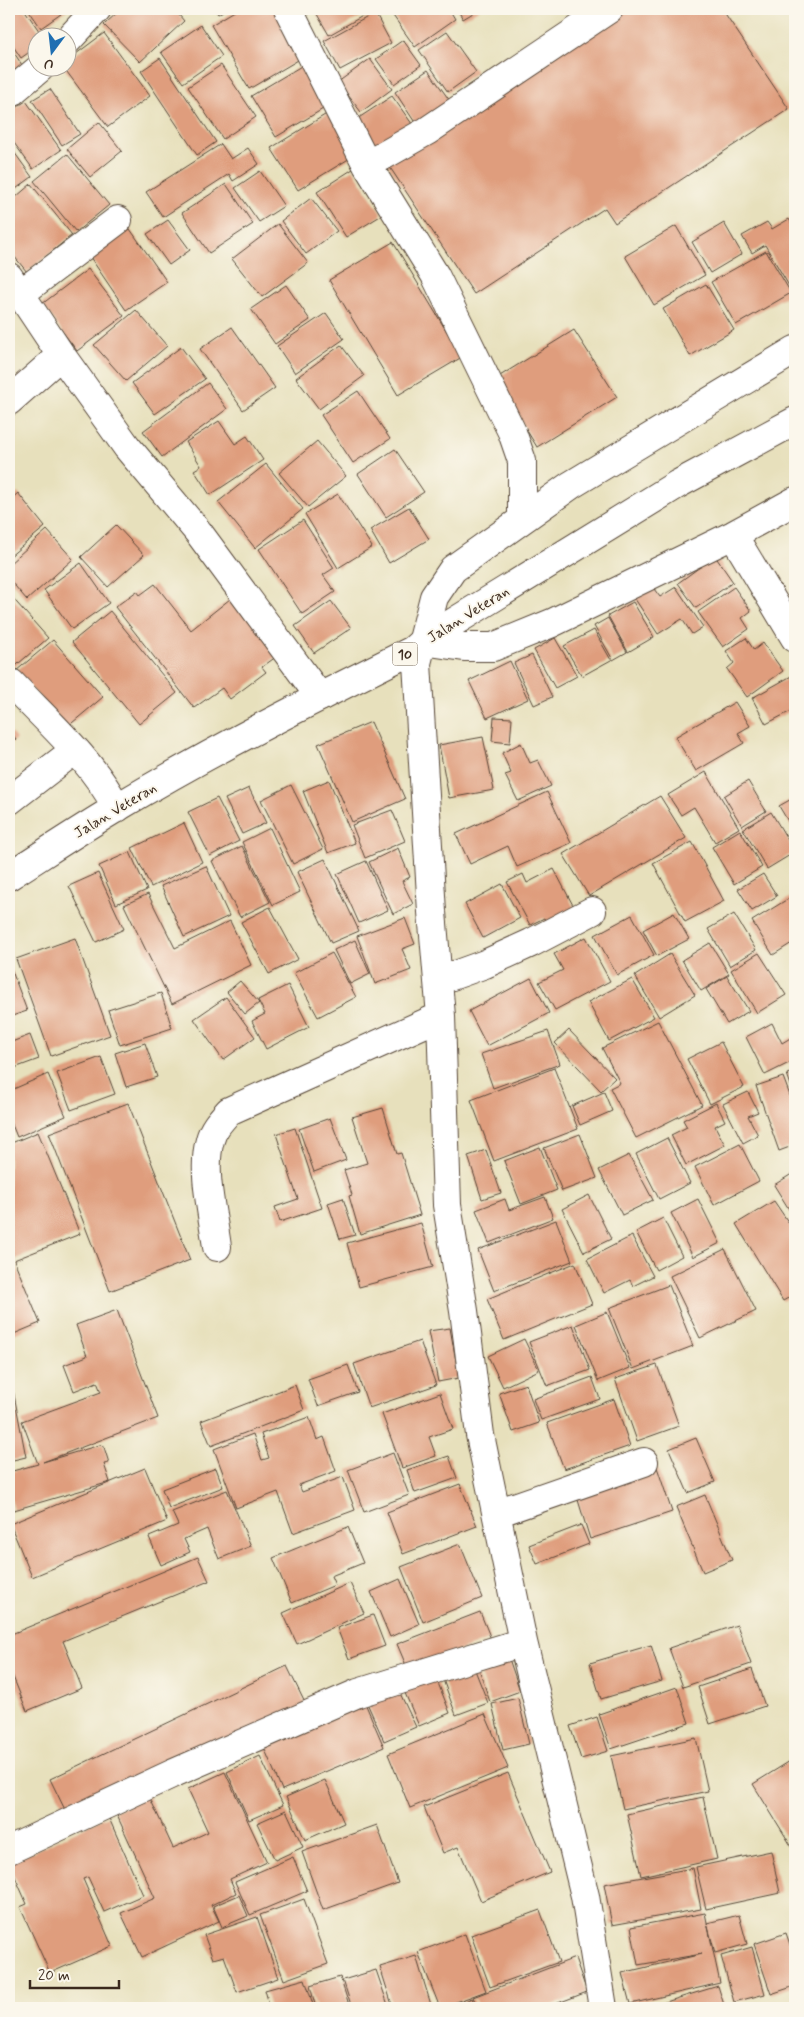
<svg xmlns="http://www.w3.org/2000/svg" width="804" height="2017" font-family="Mynerve,sans-serif">
<rect width="100%" height="100%" fill="#fbf7ec"/>
<filter id="ink" filterUnits="userSpaceOnUse"><feTurbulence type="fractalNoise" baseFrequency=".02" numOctaves="2"/><feDisplacementMap in="SourceGraphic" scale="10" xChannelSelector="R" yChannelSelector="G"/><feConvolveMatrix kernelMatrix="1 2 1 2 8 2 1 2 1" color-interpolation-filters="sRGB"/></filter>
<filter id="wash" filterUnits="userSpaceOnUse"><feTurbulence type="fractalNoise" baseFrequency=".0096" numOctaves="4" result="noise"/><feDisplacementMap in="SourceGraphic" scale="20" xChannelSelector="R" yChannelSelector="G"/><feGaussianBlur stdDeviation="1.12" result="paint"/><feColorMatrix in="noise" values="0 0 0 0 0 0 0 0 0 0 0 0 0 0 0 0 0 1.4 0 .05"/><feComposite in="paint" operator="in"/></filter>
<g filter="url(#wash)">
<rect width="100%" height="100%" fill="#e7e0bc"/>
<g id="blocks">
<path fill="#df9d7d" d="M9,9H24L44,38H38V46L21,58L9,40Z
M28,9H68L41,28Z
M121,9H186L179,15L184,21L140,62L104,25Z
M214,9H226L218,14Z
M238,9H278L305,56L249,89L211,25Z
M314,9H375L329,35Z
M392,9H449L455,19L415,47L389,10Z
M457,9H480L463,19Z
M623,9H722L789,109L615,223L605,208L474,294L387,163Z
M375,13L391,43L340,70L324,41Z
M201,25L222,56L183,83L161,52Z
M447,31L476,72L448,92L419,50Z
M104,33L150,96L108,127L64,68H68V60Z
M403,40L421,65L394,84L376,59Z
M9,45L22,65L9,74Z
M160,58L216,142L197,155L141,71Z
M370,59L392,89L361,112L338,82Z
M308,62L333,103L276,137L251,96Z
M221,65L256,117L223,139L188,87Z
M428,70L450,101L416,124L395,92Z
M50,89L80,134L62,145L32,100Z
M392,96L415,128L376,154L354,121Z
M26,101L61,150L33,169L9,136V112Z
M333,110L360,152L298,190L271,148Z
M99,122L122,151L90,177L67,149Z
M221,144L231,159L248,148L259,164L233,181L229,174L163,217L146,192Z
M9,145L32,177L9,194Z
M67,154L109,205L76,232L34,181Z
M353,169L382,215L346,237L317,192Z
M260,171L284,206L259,222L235,188Z
M31,184L72,235L27,272L9,250V203Z
M226,184L253,224L209,253L182,213Z
M311,198L337,231L306,254L281,221Z
M789,219L795,229V296L765,245L752,253L742,236L767,222L772,229Z
M168,220L190,250L169,265L147,234Z
M724,223L742,254L710,273L692,242Z
M278,224L308,263L262,297L232,259Z
M676,226L705,275L654,305L625,256Z
M130,229L167,282L126,310L90,257Z
M393,242L462,357L398,395L329,280Z
M766,251L791,293L736,325L711,282Z
M88,269L124,316L77,351L42,304Z
M706,284L734,330L690,356L663,309Z
M286,285L310,320L275,344L251,309Z
M136,310L167,346L126,381L94,345Z
M326,313L344,339L295,373L277,346Z
M232,327L275,388L243,410L200,349Z
M574,330L617,397L537,447L495,379Z
M341,345L364,376L319,409L296,378Z
M181,347L205,379L155,414L132,383Z
M208,383L227,409L162,457L143,431Z
M358,391L390,439L353,463L321,415Z
M219,421L235,444L247,436L263,460L210,495L194,470L201,466L186,442Z
M317,441L346,476L308,507L279,473Z
M395,449L424,492L386,517L358,474Z
M266,464L303,509L255,548L218,502Z
M18,493L45,527L9,557V501Z
M338,494L372,547L338,568L305,514Z
M409,507L429,539L389,563L370,530Z
M303,520L334,568L323,575L335,592L302,614L259,549Z
M116,525L144,555L108,587L81,557Z
M47,530L73,559L27,600L9,579V564Z
M715,556L733,582L696,608L678,583Z
M81,563L109,603L72,629L44,590Z
M155,584L191,630L235,595L280,654L262,667L266,672L230,699L222,688L194,708L115,607L137,591L140,595Z
M651,585L660,597L676,587L703,627L692,634L682,619L658,634L633,596Z
M734,587L751,611L742,618L749,629L723,647L698,612Z
M9,594L48,638L11,670L9,668Z
M331,601L351,628L314,653L295,626Z
M633,602L654,637L628,652L608,616Z
M110,611L177,693L139,724L72,642Z
M608,618L627,652L613,660L594,626Z
M594,630L611,660L582,676L564,646Z
M555,638L577,676L555,688L534,650Z
M746,638L754,650L763,643L783,671L747,697L727,669L734,663L726,651Z
M53,640L103,697L66,728L16,671Z
M532,655L552,697L534,705L514,663Z
M510,661L528,699L487,718L469,681Z
M795,674V709L766,724L752,698Z
M735,702L750,726L738,733L744,743L696,771L675,737Z
M494,717L512,718L510,743L492,741Z
M371,722L405,799L352,822L318,744Z
M9,730L16,739L9,745Z
M483,737L494,790L449,798L439,745Z
M521,743L530,763L538,760L551,786L518,801L505,775L511,773L502,753Z
M706,772L739,828L715,842L694,807L681,815L668,795Z
M329,780L355,843L328,853L303,791Z
M748,781L766,811L742,826L724,796Z
M291,785L323,849L293,864L261,800Z
M249,788L266,823L242,834L225,799Z
M547,792L571,843L517,867L508,846L470,864L456,834Z
M660,796L686,838L589,896L563,854Z
M795,797V833L779,806Z
M217,798L239,841L210,856L188,812Z
M392,810L405,841L365,858L352,825Z
M771,812L795,852L767,869L743,829Z
M184,823L202,862L151,887L132,848Z
M270,828L300,892L273,905L242,842Z
M740,830L762,867L734,884L712,847Z
M692,842L724,901L685,922L653,863Z
M242,846L270,902L240,917L212,861Z
M398,848L410,877L402,881L413,904L393,914L369,862Z
M130,852L147,890L116,904L99,866Z
M325,859L359,931L331,943L297,872Z
M366,861L388,910L359,923L337,874Z
M206,866L229,916L184,937L161,886Z
M554,869L576,911L548,926L544,918L530,925L507,882L523,874L527,883Z
M98,873L124,929L96,942L69,886Z
M763,874L777,896L752,911L738,889Z
M502,884L520,918L483,938L465,904Z
M148,894L175,948L230,921L251,965L172,1004L124,905Z
M791,897L795,904V941L773,955L752,921Z
M270,907L298,959L269,974L241,922Z
M674,913L689,939L657,956L643,930Z
M734,914L756,950L730,966L708,929Z
M632,915L654,955L617,975L595,935Z
M405,918L415,944L402,949L411,970L375,984L357,936Z
M586,937L610,981L555,1010L539,982L563,970L554,954Z
M75,938L110,1035L51,1056L16,959Z
M355,940L370,974L350,984L334,950Z
M710,943L729,974L701,991L682,960Z
M332,953L356,997L318,1017L294,973Z
M759,953L786,995L757,1013L731,970Z
M670,954L695,995L659,1017L635,976Z
M9,963L27,1011L9,1017Z
M727,976L749,1011L727,1024L706,989Z
M531,978L549,1013L487,1046L469,1011Z
M632,979L654,1017L609,1041L588,1002Z
M240,981L259,1003L245,1014L227,992Z
M288,985L309,1027L266,1049L252,1021L265,1014L258,1000Z
M161,993L172,1028L120,1045L108,1010Z
M226,997L255,1037L223,1060L194,1019Z
M658,1021L702,1105L636,1138L610,1088L620,1083L602,1048Z
M772,1023L782,1043L792,1037L795,1044V1060L765,1075L746,1037Z
M569,1030L615,1078L601,1091L555,1043Z
M548,1031L560,1064L493,1088L481,1054Z
M30,1035L39,1059L9,1070V1043Z
M721,1042L744,1087L710,1104L687,1059Z
M145,1043L157,1077L126,1087L115,1053Z
M101,1057L115,1094L71,1110L57,1073Z
M554,1068L578,1129L494,1161L471,1100Z
M795,1071V1097L787,1074Z
M48,1074L66,1116L17,1137L9,1117V1091Z
M783,1077L795,1109V1145L779,1151L756,1086Z
M604,1092L612,1111L580,1125L572,1106Z
M748,1092L758,1112L748,1116L758,1135L743,1143L723,1104Z
M128,1103L190,1260L110,1291L49,1133Z
M716,1103L725,1121L715,1126L725,1145L686,1165L671,1135L687,1127L683,1120Z
M383,1108L397,1154L401,1153L420,1215L360,1234L349,1196L352,1195L344,1170L367,1163L352,1117Z
M330,1118L346,1160L314,1172L299,1129Z
M295,1128L322,1208L280,1222L275,1207L298,1199L276,1134Z
M38,1132L80,1234L14,1260L40,1323L9,1336V1144Z
M580,1134L597,1178L562,1191L544,1148Z
M667,1138L690,1183L659,1199L636,1154Z
M740,1144L759,1181L714,1205L695,1167Z
M540,1147L557,1190L521,1204L504,1161Z
M486,1150L501,1193L482,1199L468,1156Z
M629,1155L653,1200L622,1215L599,1170Z
M795,1172V1219L774,1185Z
M589,1195L611,1239L584,1252L562,1209Z
M545,1197L553,1218L489,1243L476,1210L505,1199L509,1210Z
M343,1198L355,1235L340,1239L328,1203Z
M698,1199L720,1243L693,1257L671,1213Z
M774,1201L795,1232V1294L783,1301L736,1224Z
M663,1218L682,1256L656,1270L636,1232Z
M556,1220L572,1261L494,1291L478,1250Z
M421,1223L433,1267L359,1287L347,1243Z
M632,1236L653,1276L633,1286L630,1280L604,1293L587,1259Z
M725,1249L756,1311L700,1338L670,1276Z
M575,1263L592,1304L504,1340L487,1299Z
M669,1285L693,1346L633,1369L609,1308Z
M117,1310L158,1418L43,1462L103,1444L109,1463L104,1464L110,1482L14,1510L9,1493V1472L38,1464L22,1421L101,1392L97,1382L74,1391L64,1365L87,1356L76,1325Z
M607,1312L630,1368L598,1381L576,1325Z
M573,1325L590,1370L547,1386L529,1342Z
M450,1328L459,1378L438,1382L428,1331Z
M524,1339L539,1370L503,1387L488,1356Z
M420,1341L436,1385L369,1408L354,1364Z
M348,1365L358,1392L318,1406L308,1379Z
M657,1365L679,1426L637,1441L615,1379Z
M9,1369L26,1457L9,1461Z
M592,1377L600,1399L541,1420L533,1399Z
M526,1384L539,1423L513,1432L499,1393Z
M295,1385L304,1410L211,1446L201,1421Z
M440,1393L453,1429L429,1437L436,1456L402,1468L382,1414Z
M614,1399L630,1446L564,1469L547,1423Z
M309,1417L317,1440L324,1437L336,1471L299,1485L302,1492L343,1477L355,1510L293,1533L278,1492L236,1508L214,1449L253,1434L262,1460L269,1458L261,1434Z
M696,1438L715,1482L688,1493L669,1449Z
M393,1453L409,1495L364,1512L348,1470Z
M449,1456L457,1478L415,1493L407,1470Z
M655,1461L672,1512L590,1539L574,1487Z
M145,1468L167,1521L32,1577L10,1524Z
M216,1468L223,1487L169,1508L162,1489Z
M460,1484L477,1526L403,1554L387,1512Z
M227,1490L251,1546L219,1559L207,1529L184,1539L190,1552L161,1565L149,1537L178,1525L172,1512Z
M705,1495L732,1560L703,1572L676,1507Z
M581,1525L589,1544L537,1564L529,1545Z
M348,1527L363,1563L331,1576L335,1585L292,1603L273,1558Z
M460,1544L482,1598L423,1622L401,1567Z
M198,1557L209,1581L63,1641L82,1688L27,1711L9,1667V1635Z
M400,1579L419,1624L390,1637L371,1592Z
M350,1583L364,1613L297,1644L283,1613Z
M480,1612L491,1639L408,1670L397,1644Z
M373,1615L385,1646L349,1659L337,1628Z
M737,1625L751,1664L683,1687L669,1648Z
M651,1645L662,1681L601,1699L590,1663Z
M507,1653L520,1691L490,1702L477,1663Z
M473,1665L488,1703L456,1715L442,1677Z
M287,1666L307,1707L70,1820L50,1779Z
M752,1669L765,1706L710,1724L698,1687Z
M434,1673L450,1713L419,1726L402,1686Z
M677,1687L689,1723L611,1749L599,1714Z
M398,1689L416,1727L384,1741L367,1703Z
M518,1698L529,1744L503,1750L492,1704Z
M365,1703L384,1747L282,1790L263,1745Z
M485,1714L508,1768L410,1808L388,1754Z
M597,1717L608,1751L581,1759L570,1726Z
M696,1738L708,1791L623,1809L611,1756Z
M260,1756L283,1805L249,1820L227,1772Z
M795,1758V1852L753,1784Z
M225,1772L267,1862L230,1879L236,1893L211,1905L219,1921L142,1957L121,1913L155,1898L115,1811L149,1796L173,1848L208,1832L188,1789Z
M508,1773L550,1872L481,1901L458,1847L443,1853L424,1807Z
M325,1780L344,1823L305,1840L286,1797Z
M703,1797L717,1859L641,1876L627,1814Z
M286,1810L303,1847L275,1860L257,1823Z
M108,1816L143,1895L104,1912L88,1877L83,1879L112,1946L50,1973L20,1907L27,1904L9,1863Z
M377,1825L398,1883L323,1910L302,1852Z
M771,1851L780,1893L706,1909L696,1867Z
M293,1857L307,1891L250,1915L235,1882Z
M693,1868L701,1909L612,1925L604,1884Z
M239,1895L248,1916L222,1927L213,1906Z
M304,1899L328,1964L284,1980L260,1915Z
M540,1910L559,1962L490,1987L471,1935Z
M705,1913L720,1983L630,2004L622,1973L702,1954L638,1965L631,1927Z
M739,1915L747,1944L715,1953L707,1923Z
M257,1917L278,1978L237,1992L224,1956L213,1959L204,1935Z
M786,1933L795,1959V1986L771,1994L754,1944Z
M465,1934L486,1991L440,2008L418,1952Z
M752,1947L765,1994L734,2002L721,1956Z
M416,1956L432,2008H393L380,1967Z
M575,1958L587,1992L545,2008H478L473,1997Z
M376,1970L389,2008H352L343,1980Z
M340,1977L350,2008H316L310,1986Z
M305,1979L314,2008H270L265,1990Z
M718,1986L725,2008H646Z
M472,1998L476,2008H447Z"/>
</g>
</g>
<g filter="url(#ink)">
<use href="#blocks" fill-opacity="0" stroke="#554536" stroke-width="1"/>
<g fill="none" stroke-linecap="round" stroke-linejoin="round">
<defs>
<path id="minor" d="M288,9L367,165L435,275L512,432L522,461V519
M68,40L97,9
M9,94L40,68
M367,165L427,131L609,9
M9,277L61,355L127,447L199,533L320,697
M20,294L118,220
M9,401L61,355
M733,535L795,638
M423,641L464,647H493L552,623L733,535L795,501
M11,683C48,722 92,760 117,808
M9,801L75,750
M438,981L485,964L531,943L592,911
M217,1247C213,1215 201,1171 210,1140C213,1128 221,1120 229,1111L441,1016
M497,1513L644,1462
M9,1850L174,1773L358,1693L523,1642
M603,2008L585,1896L523,1642L480,1435L464,1311L447,1205L441,1016L432,912L417,663L434,597L453,569L571,485L795,350"/>
<path id="highway" d="M9,876C45,853 81,829 118,807C213,750 313,700 413,650L423,641L678,484L795,421"/>
</defs>
<use href="#minor" stroke="#554536" stroke-width="30"/>
<use href="#highway" stroke="#554536" stroke-width="30"/>
<use href="#minor" stroke="#fff" stroke-width="28"/>
<use href="#highway" stroke="#fff" stroke-width="28"/>
</g>
</g>
<g text-anchor="middle" stroke-width="4" stroke-linejoin="round" paint-order="stroke">
<rect fill="#fbf7ec" stroke="#75685c" stroke-width="1" x="392.5" y="642.5" width="25" height="23" rx="4"/>
<g font-size="14" font-weight="bold" fill="#3b2a1e">
<text x="405" y="659">10</text>
</g>
<g font-size="15" fill="#3b2a1e" stroke="#fbf7ec">
<text transform="translate(468 614) rotate(-32)" y="5">Jalan Veteran</text>
<text transform="translate(115 810) rotate(-31)" y="5">Jalan Veteran</text>
</g>
</g>
<rect width="804" height="2017" fill="none" stroke="#fbf7ec" stroke-width="30"/>
<g transform="translate(52 52) rotate(195)"><circle r="24" fill="#fbf7ec" stroke="#aea59a"/>
<path d="M0-4L9 19L0 12L-9 19Z" fill="#1f6fb2"/>
<text y="-8" font-size="14" font-weight="bold" text-anchor="middle" fill="#3b2a1e">U</text>
</g>
<path d="M30 1980v8h89v-8" fill="none" stroke="#3b2a1e" stroke-width="2.5"/>
<text x="38" y="1980" font-size="15" fill="#3b2a1e" stroke="#fbf7ec" stroke-width="4" paint-order="stroke">20 m</text>
</svg>
